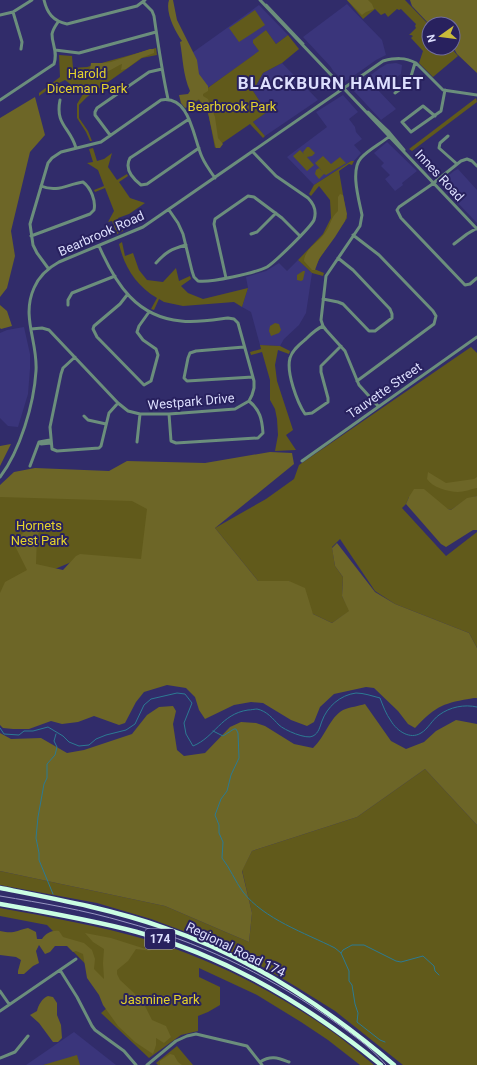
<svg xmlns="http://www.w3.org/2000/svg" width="477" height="1065" font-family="Roboto,sans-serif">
<rect width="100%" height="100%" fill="#312c6a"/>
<path fill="#3a357b" d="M347,4L382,40L386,55L376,60L345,82L334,72L330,66L303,37Z
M259,5L288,35L276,44L266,30L253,43L260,51L206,89L185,58Z
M282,63L318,100L265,136L253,122L267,112L253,91L263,73Z
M396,63L402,65L401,74L378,90L396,109L381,120L352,89L380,68L387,64Z
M343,95L358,112L349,119L355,127L356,132L362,139L354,145L361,153L354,161H351L314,185L287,157L327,127L316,112Z
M387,142L417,171L402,183L403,185L395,191L385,179L390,175L381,166L384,163L374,153Z
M458,169L477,190V223L439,183L454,171Z
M298,260L312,273L306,313L299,325L284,339L280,346L260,345L251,312L242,307L248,288L246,277L266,271L279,263L287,271Z
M24,327L30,354V369L28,394L18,427L8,426L0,418V333L7,330Z
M74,1032L116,1065H26Z"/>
<path fill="#615a1b" d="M347,0H405L429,25V48H451L458,56L433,77L419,63L423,51L411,38L413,36L411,35H409L416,28L415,26L416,24L401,9L399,10L397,9L388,17L385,13L381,15L375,9L363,19Z
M255,10L265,25L239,42L229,28Z
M266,30L276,44L288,35L299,49L282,63L263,73L253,91L267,112L253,122L265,136L263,138L250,124L215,148L208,112L199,100L186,108L184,105L259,51L253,43V40Z
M156,48L157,55L142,58L87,97L79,105V118L88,131L92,141H90L86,132L77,118V104L83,94L65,80L53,86L39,96V93L60,77L59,55L72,56L73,68L87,67Z
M476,98L477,102L412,151L409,149Z
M307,147H309L315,153L312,156L307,157L314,165L307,171L293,156L300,150L304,154L303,152Z
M93,148L97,161L104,159L112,153L108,167L117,180L127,174L128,176L119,182L130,198L145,203L129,214L118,218L123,231L117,234L112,221L108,222L114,211L105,188L95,192L94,190L104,186L98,170L87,163L93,162L89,149Z
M323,156L331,164L340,157L346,163L326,175L324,174L319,179L315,174L316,170L319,168L323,172L315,163Z
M351,161H354L352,165L349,164L339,171L347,218L321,256L314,269L324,273L323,276L312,273L298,260L323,234L331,218L330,200L319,186L311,196L309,194L314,185Z
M122,242L125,256L133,253L139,270L147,280L163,282L176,268L179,281L190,276L191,279L181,286L188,293L203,299L248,288L242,307L234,302L183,306L164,302L159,299L154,310L151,309L157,298C136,286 124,266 119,244Z
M303,271H305L303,280L301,281L297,280V275Z
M275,323L279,324L281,330L279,333L271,336L269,331L270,326Z
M260,345L280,346L290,351L289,354L278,350L275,365L277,381L293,430L286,435L296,450L275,451L278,435L277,419L275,409L270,400V380L262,352L251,355L250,352L261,349Z
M471,347L477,353V496L467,499L451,510L409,497L406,504L402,508L446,556L477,532V648L469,633L395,604L375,591L340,539L332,547L335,566L343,577L342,596L350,611L332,623L313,614L289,581H258L215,528L266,499L294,479L299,465Z
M0,492L135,496L151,509L146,566L86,556L7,589L0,594Z
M425,769L477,825V1065H403L335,1011L295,986L261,966L202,938L151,919L97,903L0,885V871L165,906L249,942L252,913L242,870L252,851L357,817Z
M0,908C50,917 99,926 148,940C211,959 272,990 327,1028C343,1039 358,1052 374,1065H360L328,1040L301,1022L257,995L199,968V977L220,987V1005L208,1012L198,1016V1031L181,1035L149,1058L101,1013L119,998L47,925L0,916Z
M177,1046L193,1065H158L156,1063Z
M77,1055L80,1065H43Z"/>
<path fill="#6d6627" d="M169,0H173L177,20L197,60L199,74L208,86V91L203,94V96L208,99L215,117L218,138L223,144L220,148H216L208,113L199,99L185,108L181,103L179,95L188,94L190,91C183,75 183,59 180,42L182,41C175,31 165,12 169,0Z
M347,0H368L372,4L374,9L366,12L362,15Z
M410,0H477V73L457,54L453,47V24H429L412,6Z
M150,49H154V53L141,58L126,69L121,70L122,64C111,69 102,78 90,69L91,63H103L111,62Z
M35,97L45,135L30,152L11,231L15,256L7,288L0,297V118Z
M340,194L343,195L347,214L345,221L335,237L319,259L315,270H312L304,261C305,248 318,243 325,233C331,225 330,218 338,211V197Z
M0,305L7,311L12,326L1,329L0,328Z
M11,444L0,466V446Z
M270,452L292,453L294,464L215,528L258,581H289L305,588L313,614L332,623L349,611L342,596L343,577L335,566L332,548L337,543L375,592L395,604L469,633L477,648V698H474C444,703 437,705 415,728L408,724L398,711L374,688L366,687L334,694L320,707L314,722L307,726L291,720L263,703L251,702L234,705L205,719L199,710L195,697L186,688L167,685L144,692L136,702L125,723L119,725L94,716L78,722L62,724L51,721L29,729H13L3,728L0,725V593L5,582L27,570L13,542L32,525L40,530L37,537L36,564L63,570L76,556L80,554L141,559L147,509L132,501L0,497V485L14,472L35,468L109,471L127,461L205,463Z
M428,472L446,483L474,479L477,477V488C471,489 464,492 458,492C448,492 432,487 427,479Z
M414,489H424L448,509L451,510L467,498L477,496V530H473L446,547L441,544L406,504L409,497Z
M365,704L391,741L406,749L424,742L436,731L456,720L477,724V825L425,769L357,817L252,851L242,871L252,913L249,942L165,906L0,871V733L11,739L41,738L67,753L84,750L132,734L147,715L159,707L173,706L176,711L173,724L177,750L184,756L205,753L230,727L241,722L256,723L265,726L294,744L313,748C325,737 330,717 343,710C350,707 359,706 365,704Z
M28,928L36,932L37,939H42C46,933 52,930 59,931L63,937L84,943L92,950L95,959L94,969L104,979L103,963L104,949L93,942L85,933L111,938L152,951L136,949L128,961L117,970V974L120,980L134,993L145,1006L152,1020L166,1026L171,1037L164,1043L156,1038V1045L153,1054L135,1042L118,1026L103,1005L99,995L87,978L83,954L76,951L73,952L67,946H55L50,952L45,954L39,945L36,951L39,963L33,966L24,974H18V971L21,960L16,957L0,955V931C14,934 15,931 28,928Z
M48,996L53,997L57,1003V1015L61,1025L62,1038L58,1042H53L39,1023L30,1015L37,1011C38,1006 42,998 48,996Z
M170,1054L174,1055L178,1062L182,1065H160V1061Z"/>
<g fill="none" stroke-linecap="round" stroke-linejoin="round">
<path stroke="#2c7a93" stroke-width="1" d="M0,728L4,734L19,735L24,731H33L48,727L63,736L69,742L79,746L89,745L96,739L106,735L126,730L135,724L144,705L151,699L177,693L185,694L192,703L184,723L186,734L193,746C215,737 221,714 248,710C251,710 255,709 257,709C267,711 273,719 279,725C284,730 307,740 313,736C319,733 320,726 322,721C327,707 340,695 356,693C364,693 372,696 380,698C383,706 386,714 391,721C397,731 410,740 421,733C428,729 432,720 439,715C450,707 464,704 477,707
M213,731L223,736L234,729H236L238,733L239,758L231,775L227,791L221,799L215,815L219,825V833L223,842L222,858C230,868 235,881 243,892C264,919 305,933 335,948L341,953L349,971V981L352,985L355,1004L358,1013L357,1022L380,1040L385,1042
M53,894L39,860V853L36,838L38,817L44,784L47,778V764L55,755L57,747L54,741L56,734
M341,953L343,950L352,945H364L396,961L401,962L423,956L434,966L435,971L439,975"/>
<path stroke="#6b8e7c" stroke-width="3" d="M44,0C47,13 53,21 67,24L137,6L145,0
M260,0L477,229
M143,2L152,11L154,16C158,44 162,72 168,99
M266,5L303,44
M13,12L22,42L21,49
M0,15L13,12L32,0
M55,50L79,53L156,32
M395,93L409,83L415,63
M0,100L54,64C58,51 52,45 52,34C53,29 56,25 58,22
M60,100C55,125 70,127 76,148
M368,112L388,131L404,150
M435,116L423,106L402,122L411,132L441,111L445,90
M189,119L130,158C124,169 132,178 141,185L147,184L199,148
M110,135L95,115V112L97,108L149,72L162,69
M448,136L440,143L439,148L457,164
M477,166L472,161L467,159L461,161L431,185L399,207L397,210L401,218L465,285L470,284L477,278
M169,210L178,223L183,234L192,271L194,277L198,281C210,283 255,273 267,267C275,262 310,228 314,220C317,211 314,204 308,198L276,176L253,152
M251,234L257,232L276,213
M353,235L379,255L433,311L436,316L434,324L357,381
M31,236L90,214L94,210C96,201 91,188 83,182C68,184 57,193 41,186
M454,244L467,234L477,228
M156,263C166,252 171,249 186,245
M48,268L37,253L33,245L30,224L48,163L52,158L61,152L101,142L161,100C190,95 193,137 202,157C205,164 210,171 215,178
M226,278L214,224L215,219L248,196L254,197L282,218L300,236
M127,295L120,304L94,326L93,329L97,337L144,385L151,381L158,355L156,349L143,340L137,332L139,326L149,312
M323,299L338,302L343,304L369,331H375L392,318V314L390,309L353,270L338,258
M68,305V300L72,293L115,276
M323,326C316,329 311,334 306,339C300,344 292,350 290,358C286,372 297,402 305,414L312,413L328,402V398L321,372V366L341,346
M31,329L42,328L49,330L118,403L128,411L140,414H169L235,409L249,401L252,395L254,388V381L238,323L234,319L228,318C213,320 196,323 181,321C137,317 116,285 99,246
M244,347L196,351L190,353L188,358L184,378L187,381L253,377
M75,357L63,368L61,374L50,427L52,449L57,451L99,448L101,446L109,413L118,403
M378,406L359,385L345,351L326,330L323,326L321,320L326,276L360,226L362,215C359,200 350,170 361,158C369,149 382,143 391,135
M169,414L171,441L176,443L258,438L263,433C262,419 260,410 249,401
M84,416L88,420L106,424
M50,440L39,442L41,444L51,443
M137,442L140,414
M302,461L477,337
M30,466L39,442
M0,477C20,451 34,404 36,371C38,342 21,317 34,288C39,276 48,268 59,262L143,227L383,61C395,58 405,57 416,63L443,90L477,95
M60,970L77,997L92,1026L95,1030L124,1051L136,1065
M0,991L9,1004
M0,1011L76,959
M0,1058L15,1052L28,1036
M260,1062C271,1055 278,1058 289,1062
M147,1065L176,1041L187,1036L196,1034L247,1046L262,1065"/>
<path stroke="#cafee3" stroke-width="4.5" d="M0,888C56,899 111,909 165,928C250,957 326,1007 394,1065
M0,904C46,912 92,920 137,932C228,957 309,1006 381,1065"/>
<path stroke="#9796c2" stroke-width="1" d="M0,896C42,903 84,910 125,922C196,941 264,973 325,1015C346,1030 369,1045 386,1065"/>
</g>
<g text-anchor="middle" stroke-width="4" stroke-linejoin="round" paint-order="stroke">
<rect fill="#28215e" stroke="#a7a6ce" stroke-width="1" x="145" y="929" width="30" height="20" rx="3"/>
<g font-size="12" font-weight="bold" fill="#dddffe">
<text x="160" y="943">174</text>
</g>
<g font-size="13" fill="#e4d32c" stroke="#28215e">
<text x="87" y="78">Harold<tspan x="87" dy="15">Diceman Park</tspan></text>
<text x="232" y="111">Bearbrook Park</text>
<text x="39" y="530">Hornets<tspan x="39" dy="15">Nest Park</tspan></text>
<text x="160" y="1004">Jasmine Park</text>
</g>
<g font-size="13" fill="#dddffe" stroke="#28215e">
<text transform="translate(440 175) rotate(47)" y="5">Innes Road</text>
<text transform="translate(101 233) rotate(-24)" y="5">Bearbrook Road</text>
<text transform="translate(384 390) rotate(-35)" y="5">Tauvette Street</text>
<text transform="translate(191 401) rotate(-5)" y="5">Westpark Drive</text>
<text transform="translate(236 949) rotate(26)" y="5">Regional Road 174</text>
</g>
<g font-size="17" font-weight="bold" letter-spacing="1" fill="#dddffe" stroke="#28215e">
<text x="331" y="89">BLACKBURN HAMLET</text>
</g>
</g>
<g transform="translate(441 36) rotate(256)"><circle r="19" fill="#28215e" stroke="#706d9e"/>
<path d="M0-3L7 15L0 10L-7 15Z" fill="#c9bb3a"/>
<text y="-6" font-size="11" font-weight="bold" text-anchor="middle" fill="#dddffe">N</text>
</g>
</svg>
